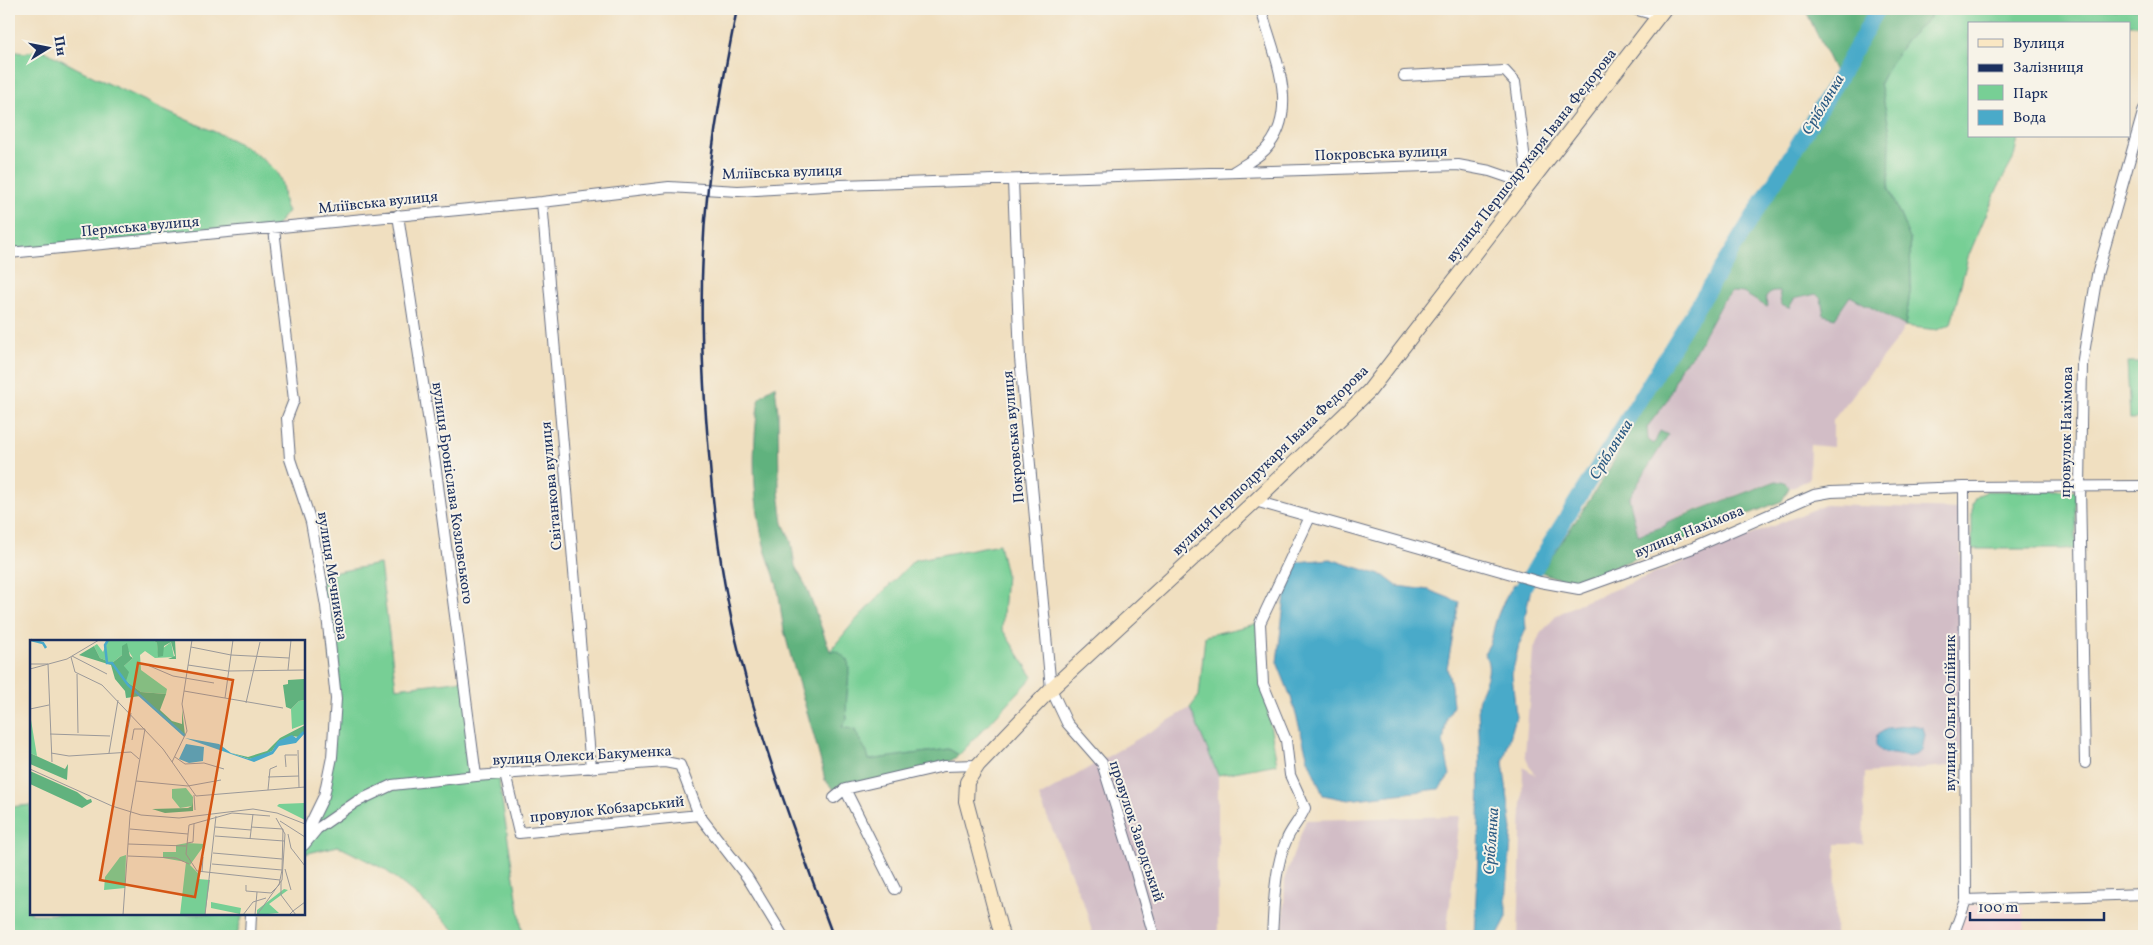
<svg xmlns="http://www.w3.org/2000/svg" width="2153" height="945" font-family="Vollkorn,serif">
<rect width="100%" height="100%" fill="#f7f3e8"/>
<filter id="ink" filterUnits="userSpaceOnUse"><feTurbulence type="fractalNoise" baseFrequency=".02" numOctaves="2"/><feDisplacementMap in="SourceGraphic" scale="10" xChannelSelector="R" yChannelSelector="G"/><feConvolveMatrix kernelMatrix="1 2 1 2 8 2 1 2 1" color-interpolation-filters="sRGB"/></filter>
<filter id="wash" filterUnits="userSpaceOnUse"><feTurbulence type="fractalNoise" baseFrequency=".0096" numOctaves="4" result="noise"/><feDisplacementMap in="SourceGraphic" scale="20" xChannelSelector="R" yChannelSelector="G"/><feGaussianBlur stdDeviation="1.12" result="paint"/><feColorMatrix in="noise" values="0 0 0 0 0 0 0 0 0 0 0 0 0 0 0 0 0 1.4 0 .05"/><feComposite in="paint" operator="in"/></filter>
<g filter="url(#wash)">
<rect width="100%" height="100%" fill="#f0dfc0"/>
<path fill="#f7cfd1" d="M1970,905L2023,908L2025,936H1959L1964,916Z"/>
<path fill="#d2bdc6" d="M1773,291H1780L1781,305L1794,299L1816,294L1821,299L1824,314L1850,296L1905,326L1898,338L1833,420V447L1810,445L1809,480L1789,488L1785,483L1774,481L1680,516L1667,522L1665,526L1637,535L1629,498L1667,435L1660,431L1654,444L1648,440L1647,427L1667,401L1681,366L1693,355L1722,302L1732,292L1743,293L1766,307V297Z
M1825,505L1961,509V765L1865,773L1863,844H1836L1835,936H1518L1523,767L1536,775L1529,766L1525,754L1533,651L1540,634L1557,615L1578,604Z
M1190,708L1218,775V936H1093L1086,910L1039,797Z
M1460,816L1446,936H1283L1285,877L1306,820Z"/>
<path fill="#77cf95" stroke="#497f7a" d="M1929,9H2144V25L1969,24V136H2019L2013,160L1998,187L1968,257L1951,324L1937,330L1905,326L1911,286L1910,239L1889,189L1890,132L1880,83L1888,67L1907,39L1930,18Z
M41,49C87,75 137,97 185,119C216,133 253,145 276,172C287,185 280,200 288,211L274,229L9,253V51L25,53Z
M2127,362H2144V418L2130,419Z
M1986,491H2076V549H1972V504L1976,497Z
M999,544L1006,574L1002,629L1033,677L959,755L949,749L869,760C868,751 859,741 855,730L842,727L847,719C844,698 851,680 848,660L830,651L854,622L914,560Z
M380,564L396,688L464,680L476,776L498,775L523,936H461L420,898L384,869L338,846L304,854V837L324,796L336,699L320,575Z
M1260,623L1263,684L1277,764L1218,775L1190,708L1199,696L1205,636Z
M31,805V914H243L237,934L223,936H9V807Z"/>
<path fill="#61b27e" stroke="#3e706e" d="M1805,9H1929L1930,18L1907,39L1888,67L1880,83L1890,132L1889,189L1910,239L1911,286L1905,326L1850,296L1835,318L1824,315L1821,299L1816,294L1794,299L1789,308L1781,305L1779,291H1773L1766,297L1767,307L1743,293L1732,292L1722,302L1693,355L1681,366L1667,401L1647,427L1648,440L1654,444L1660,431L1668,435L1629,498L1638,535L1665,526L1667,522L1776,481L1785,483L1789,488L1782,501L1586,578L1565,581L1541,572C1565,536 1590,501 1612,464C1627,439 1638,412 1653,387C1714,284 1775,180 1838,78Z
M775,385L778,412L779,492L783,523L791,541L795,566L806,586L830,651H837L848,660C851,680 844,698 847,719L842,727L855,730C859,741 868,751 869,760L949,749L959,755L944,766L845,789H833L825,780C814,729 796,680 784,630C781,615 780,599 777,585C773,570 766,556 763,541C752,491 752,449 759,398Z"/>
<path fill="#4aaac9" stroke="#326c94" d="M1330,559L1384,576L1397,586L1429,590L1459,602L1447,668L1451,685L1453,706L1447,718L1443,742L1450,775L1439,789L1348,800L1323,795L1308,759L1292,700L1277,662L1285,596L1298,562Z
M1514,584L1531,588L1525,617L1526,629L1519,645L1512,674L1516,717L1503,762L1512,830L1506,901V919L1497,936H1474C1478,860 1482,783 1478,707C1477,688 1497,676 1484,653C1493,640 1491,638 1495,624C1499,609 1506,597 1514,584Z
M1913,725L1923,727L1925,735L1922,751C1912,759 1905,756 1893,754C1880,753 1873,749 1877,735L1888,728Z"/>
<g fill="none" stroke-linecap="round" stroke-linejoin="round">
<path stroke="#4aaac9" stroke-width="16" d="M1516,605L1524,586L1839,78L1878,9"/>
</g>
</g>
<g filter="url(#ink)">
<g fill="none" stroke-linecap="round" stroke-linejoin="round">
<defs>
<path id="street" d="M1634,9L1659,16
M1233,172C1243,165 1256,159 1265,150C1302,111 1273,53 1261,9
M1013,181L1020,358L1051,689L1067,723L1102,763L1132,859L1154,936
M542,202L591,768
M398,215L436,470L476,776
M274,229L294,400L287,418L290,459L311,522L326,606L336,699L332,757L324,796L304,837
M9,253L542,202L669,187L738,191L841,185L1458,165L1490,171L1528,184L1515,82L1505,71L1404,76
M1255,501L1540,582L1579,589L1693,548L1814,495L1831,492L1964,487L2144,486
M2085,763L2080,486L2082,365L2097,275L2144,109
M505,774L519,833L699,815
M845,789L895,889
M834,798L845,789L944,766L978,765
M304,845L317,829L356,802L392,785L476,776L665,762L680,765L699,815L747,877L783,936
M1966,900L2144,894
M250,936L251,914
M1272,936C1274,907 1274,866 1287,839C1291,829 1300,820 1305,808L1290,775L1286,740L1263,684L1260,623L1310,517
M1953,936L1966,900L1964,487"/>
<path id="secondary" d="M1002,936L966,801L967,782L978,765L1051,689L1255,501L1369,391L1664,9"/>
</defs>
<use href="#street" stroke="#666d80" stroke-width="12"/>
<use href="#secondary" stroke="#666d80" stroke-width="16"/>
<use href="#street" stroke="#fff" stroke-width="10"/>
<use href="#secondary" stroke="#fae7c3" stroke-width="14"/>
<path stroke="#1b2f5e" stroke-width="2.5" d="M737,9C725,68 714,127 708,187C698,277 701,364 709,454C714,521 723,590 740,656C764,752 799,844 833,936"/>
</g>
</g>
<g text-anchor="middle" stroke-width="4" stroke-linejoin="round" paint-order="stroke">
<g font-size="15" fill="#1b2f5e" stroke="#f7f3e8">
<text transform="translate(1381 153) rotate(-2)" y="5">Покровська вулиця</text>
<text transform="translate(1531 155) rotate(-52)" y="5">вулиця Першодрукаря Івана Федорова</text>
<text transform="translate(782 172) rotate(-2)" y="5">Мліївська вулиця</text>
<text transform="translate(378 202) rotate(-6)" y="5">Мліївська вулиця</text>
<text transform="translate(140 226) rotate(-5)" y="5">Пермська вулиця</text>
<text transform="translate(2066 432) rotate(-89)" y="5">провулок Нахімова</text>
<text transform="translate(1013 437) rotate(-95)" y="5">Покровська вулиця</text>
<text transform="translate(1270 460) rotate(-44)" y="5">вулиця Першодрукаря Івана Федорова</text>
<text transform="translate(551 486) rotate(-95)" y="5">Світанкова вулиця</text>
<text transform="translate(453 493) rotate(82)" y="5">вулиця Броніслава Козловського</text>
<text transform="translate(1689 531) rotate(-22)" y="5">вулиця Нахімова</text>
<text transform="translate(333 576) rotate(81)" y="5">вулиця Мечникова</text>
<text transform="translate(1950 713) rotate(-90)" y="5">вулиця Ольги Олійник</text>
<text transform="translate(582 755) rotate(-3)" y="5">вулиця Олекси Бакуменка</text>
<text transform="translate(607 809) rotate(-6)" y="5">провулок Кобзарський</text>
<text transform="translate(1137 831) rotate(72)" y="5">провулок Заводський</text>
</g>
<g font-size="16" font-style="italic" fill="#2b5a83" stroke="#f7f3e8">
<text transform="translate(1822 104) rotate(-59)" y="6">Сріблянка</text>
<text transform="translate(1610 449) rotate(-58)" y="6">Сріблянка</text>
<text transform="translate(1490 841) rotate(-86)" y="6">Сріблянка</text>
</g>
</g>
<g transform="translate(30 640)">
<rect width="275" height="275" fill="#f0dfc0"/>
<path d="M78,0H123L127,3L128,12L141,2L144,17L125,18L115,11L110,15L111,30L137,49L136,54L111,52L96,41L94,26L103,18L98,10L82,23L70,18L64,6L67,4L73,12ZM275,60V84L262,89L261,69L269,61ZM1,80L7,116L0,113ZM156,148L163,157L162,166L150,168L142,158V149ZM275,163V180L247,166L249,164ZM157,203L175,204L160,225L168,233V239L180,240L175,275H150L156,222L133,218V212H146V205ZM96,215L95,248L74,250L75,237L90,217ZM254,249L258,250L239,264L249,273L227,275V270ZM181,262L211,268L210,274L181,268Z" fill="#77cf95"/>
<path d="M123,0H145L146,19H138L145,16L141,2L134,6L133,16L128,17L127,3ZM97,3L100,16L103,18L94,26L99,32L96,41L111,52L136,54L130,70L142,81L152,84V69L155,95L110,56L96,58L95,51L85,39L81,25L49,15L64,6L70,18L82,23L92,15V6ZM274,39L275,60L269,61L261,69L256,67L253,45L258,44V40ZM275,85V91L269,97L262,96L249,101L242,111L229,117L219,119L201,113L218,117L237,111L250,98ZM0,113L35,129L38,124L37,140L0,124ZM0,131L47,152L57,160L61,159L62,162L52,168L0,144ZM163,157V171L135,173L122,169L158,168L162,166Z" fill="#61b27e"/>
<path d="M273,91L275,93L266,103L249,106L243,114L224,122L155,98L189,104L201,113L219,119L242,111L248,101L262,95L266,98ZM156,104L174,107L173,121L159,123L149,119Z" fill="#4aaac9"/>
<path fill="none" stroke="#4aaac9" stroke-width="2.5" d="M1,0L13,3L16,8M78,0L75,5L77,23H82L98,45L155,96"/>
<path fill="none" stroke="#9b9999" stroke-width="1" d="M205,0H248M161,7L201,15L259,18M42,16L77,34M41,17L45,32L72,45L133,109L166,156L275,147M0,24H18L22,122M115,24L143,36L184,43M158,25L198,31L275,30M0,29L37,19L69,0M258,30L261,0M47,34L48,93M154,51L253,68M195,58L203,0M216,63L230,2M0,69L19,65M20,94L80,96M102,100L104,89H115M268,110L269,147M21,113L39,116L101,112L109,119M79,113L88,60M93,113L101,73M145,117L155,124L174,123L194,129M142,122L157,91L152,64L162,0M256,127L255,115H267M0,129L82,166L111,175L149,178L223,169L247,173L275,184M238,137L269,136M106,141L158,146L191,140M238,150L240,129L247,126M164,155L165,170M240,176L202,173L159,185L156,214L167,231L250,240M250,181L275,197M185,187L221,190M100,189L158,194M258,194L261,208L275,226M185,196L254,201M220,199L223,174M157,203L163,202L164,184M98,204L156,206M183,213L252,219M98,216L146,218L159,224M182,224L252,230M255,229L261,250M172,232L173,217M251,241V255L263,271L259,275M216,245V251L241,253L249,245L252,230L253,189L221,187M93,275L100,176L115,89M175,275L186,176M213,275L223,262L236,258M225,275L227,252M227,275L252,240L255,194L246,178M266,275L263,271L275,262"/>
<path fill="#d45514" fill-opacity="0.15" stroke="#d45514" stroke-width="2.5" d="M108,23L203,40L165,257L70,240Z"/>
<rect width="275" height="275" fill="none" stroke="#1b2f5e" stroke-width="2.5"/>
</g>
<rect width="2153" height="945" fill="none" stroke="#f7f3e8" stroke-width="30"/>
<rect x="1968" y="22" width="162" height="115" fill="#f7f3e8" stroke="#9fa5b1"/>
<rect x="1978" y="39" width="25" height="8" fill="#fae7c3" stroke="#9fa5b1"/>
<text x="2013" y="48" font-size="15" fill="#1b2f5e">Вулиця</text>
<rect x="1978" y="64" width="25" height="8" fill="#1b2f5e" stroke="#9fa5b1"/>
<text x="2013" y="72" font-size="15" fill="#1b2f5e">Залізниця</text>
<rect x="1978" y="85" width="25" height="15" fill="#77cf95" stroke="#9fa5b1"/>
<text x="2013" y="98" font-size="15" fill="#1b2f5e">Парк</text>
<rect x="1978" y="110" width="25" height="15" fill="#4aaac9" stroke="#9fa5b1"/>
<text x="2013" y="122" font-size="15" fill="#1b2f5e">Вода</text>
<g transform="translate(48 48) rotate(80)" stroke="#f7f3e8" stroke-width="4" paint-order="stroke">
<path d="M0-4L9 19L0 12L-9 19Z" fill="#1b2f5e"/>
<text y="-8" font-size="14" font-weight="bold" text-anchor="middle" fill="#1b2f5e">Пн</text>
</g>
<path d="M1970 912v8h134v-8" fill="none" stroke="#1b2f5e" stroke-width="2.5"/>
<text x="1978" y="912" font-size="15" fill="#1b2f5e" stroke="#f7f3e8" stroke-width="4" paint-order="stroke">100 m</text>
</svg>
